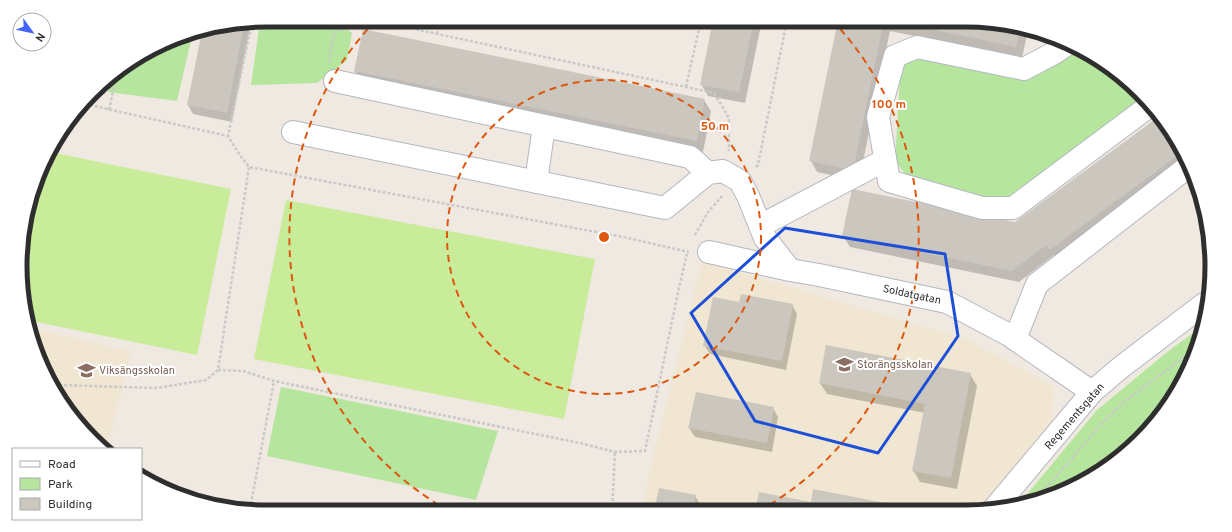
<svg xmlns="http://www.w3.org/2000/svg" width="1232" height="532" font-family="Overpass,sans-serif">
<rect width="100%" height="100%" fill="#efe9e1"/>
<path fill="#f0e6d1" d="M702,261L969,340L1054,387L1052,420L1024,465L982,510L642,511L650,470Z
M30,328L131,351L107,449L53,389Z"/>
<path fill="#b6e59e" d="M266,20H335L352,33L347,60L317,83L251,85L260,21Z
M193,32L177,101L108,92L111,77L187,33Z
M1067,46L1128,81L1144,101L1017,196L1000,202L908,177L895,161L901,60L917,52L1028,72Z
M1201,327L1199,345L1170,403L1128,451L1060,493L1019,504L1097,410L1166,353Z
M281,387L498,431L476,500L267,456Z"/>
<path fill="#c9ec9a" d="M50,152L231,189L197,355L27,320L25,314V218Z
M286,200L595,259L564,419L254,359Z"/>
<path fill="#0003" d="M715,20H762L745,103L708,96L701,84Z
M839,20H966L1028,30L1022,58L890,31L859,181L817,172L811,161Z
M251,22L232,122L193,114L188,105L203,30Z
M355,71L704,100L711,111L703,152L362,83Z
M108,79L105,94L95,92L104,81Z
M1157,119L1187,157L1057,260L1054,255L1019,282L850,247L843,236L1016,224Z
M740,303L792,305L797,314L786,370L710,354L704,345Z
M970,374L977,386L957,489L920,482L913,470L925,413L827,394L820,383Z
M773,408L778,417L772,452L695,437L689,428Z
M695,496L702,507L701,511H655Z"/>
<path fill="#cbc7bf" d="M713,20H754L739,92L700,85Z
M838,20H884L853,170L809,161Z
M886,20H966L1020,29L1016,47Z
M244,24L227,113L187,105L202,31Z
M363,29L705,99L697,141L354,71Z
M1157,118L1182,152L1050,250L1046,245L1012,271L842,236L852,189L1015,222Z
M741,294L793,304L782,361L703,346L713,297L739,302Z
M826,345L971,373L951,478L912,471L925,404L819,383Z
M696,392L774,407L767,443L688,428Z
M659,488L696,495L693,511H654Z
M813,489L916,509V510L755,511L759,492L811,502Z"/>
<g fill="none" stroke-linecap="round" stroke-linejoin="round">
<defs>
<path id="minor" d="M1066,45L1054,53L1024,69L917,47L895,56L878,117L889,181L982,208H1013L1148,107
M335,81L690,157L708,173
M293,132L665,208L708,173L723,171L740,181L748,196L765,238L790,270
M536,182L544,126
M760,226L885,160
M709,252L790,270L819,275L947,302L1009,335L1092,392
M1015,339L1037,284L1189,166
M993,510L1092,392L1120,368L1204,304"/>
</defs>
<use href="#minor" stroke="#b4b7c1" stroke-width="24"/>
<path stroke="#c9c9c9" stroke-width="2.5" stroke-dasharray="3 2" stroke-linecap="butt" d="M372,20L714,93L729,118V151
M252,22L228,136L237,151L249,167L623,237L689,252
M437,34L439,20
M330,62L329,58L334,33L363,20
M686,87L701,20
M85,104L228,136
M109,110L117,73
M756,167L758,165L787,20
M695,235L708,212L723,195
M218,370L243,371L274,381L580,443L615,452L645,451L680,283L687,254
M50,381L60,385L156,388L206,380L218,370L249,167
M1036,500L1104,421L1125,401L1199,346
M250,509L274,381
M612,511L615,452"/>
<use href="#minor" stroke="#fff" stroke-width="22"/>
</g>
<path fill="none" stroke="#1d4ed8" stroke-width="3" stroke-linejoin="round" d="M785,228L945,254L958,336L878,453L755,421L691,313Z"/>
<g fill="none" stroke="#df570e" stroke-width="2" stroke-dasharray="7 5">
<circle cx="604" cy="237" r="157"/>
<path d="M449 511A315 315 0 0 1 376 20M832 20A315 315 0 0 1 761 510"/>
</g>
<defs>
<symbol id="school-bare" viewBox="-9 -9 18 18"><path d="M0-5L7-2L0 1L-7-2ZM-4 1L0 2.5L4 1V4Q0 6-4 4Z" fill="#8d6e63" stroke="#fff" stroke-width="2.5" paint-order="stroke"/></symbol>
</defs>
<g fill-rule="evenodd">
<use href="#school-bare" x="832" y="352" width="25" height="25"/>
<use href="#school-bare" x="74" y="358" width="25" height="25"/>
</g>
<g text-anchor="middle" stroke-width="4" stroke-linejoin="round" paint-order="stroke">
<g font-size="11" fill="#2e2e2e" stroke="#fff">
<text transform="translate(912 294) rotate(12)" y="4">Soldatgatan</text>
<text transform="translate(1074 416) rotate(-49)" y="4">Regementsgatan</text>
</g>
<g font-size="11" fill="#785e54" stroke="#fff" text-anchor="start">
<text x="857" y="368">Storängsskolan</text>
<text x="99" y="374">Viksängsskolan</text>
</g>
</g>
<path d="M0 0H1232V532H0ZM266 27H966A239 239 0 0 1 1205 266V266A239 239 0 0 1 966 505H266A239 239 0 0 1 27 266V266A239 239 0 0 1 266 27Z" fill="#fff" fill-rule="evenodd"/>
<path fill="none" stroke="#2e2e2e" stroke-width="5" d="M266 27H966A239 239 0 0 1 1205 266V266A239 239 0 0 1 966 505H266A239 239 0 0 1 27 266V266A239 239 0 0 1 266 27Z"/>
<circle cx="604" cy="237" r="6" fill="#df570e" stroke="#fff" stroke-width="2"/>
<g font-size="12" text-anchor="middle" font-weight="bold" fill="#df570e" stroke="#fff" stroke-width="4" stroke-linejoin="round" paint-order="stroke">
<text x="889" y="108">100 m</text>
<text x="715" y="130">50 m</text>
</g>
<rect x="12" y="448" width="130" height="72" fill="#ffffff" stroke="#ababab"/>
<rect x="20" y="461" width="20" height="6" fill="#ffffff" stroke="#ababab"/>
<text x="48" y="468" font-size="12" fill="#2e2e2e">Road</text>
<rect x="20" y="478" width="20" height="12" fill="#b6e59e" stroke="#ababab"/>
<text x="48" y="488" font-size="12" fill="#2e2e2e">Park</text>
<rect x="20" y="498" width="20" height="12" fill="#cbc7bf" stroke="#ababab"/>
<text x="48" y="508" font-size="12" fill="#2e2e2e">Building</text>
<g transform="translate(32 32) rotate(123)"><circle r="19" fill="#ffffff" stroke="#ababab"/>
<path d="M0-3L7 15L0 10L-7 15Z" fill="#4264fb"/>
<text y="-6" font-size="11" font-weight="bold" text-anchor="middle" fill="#2e2e2e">N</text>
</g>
</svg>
